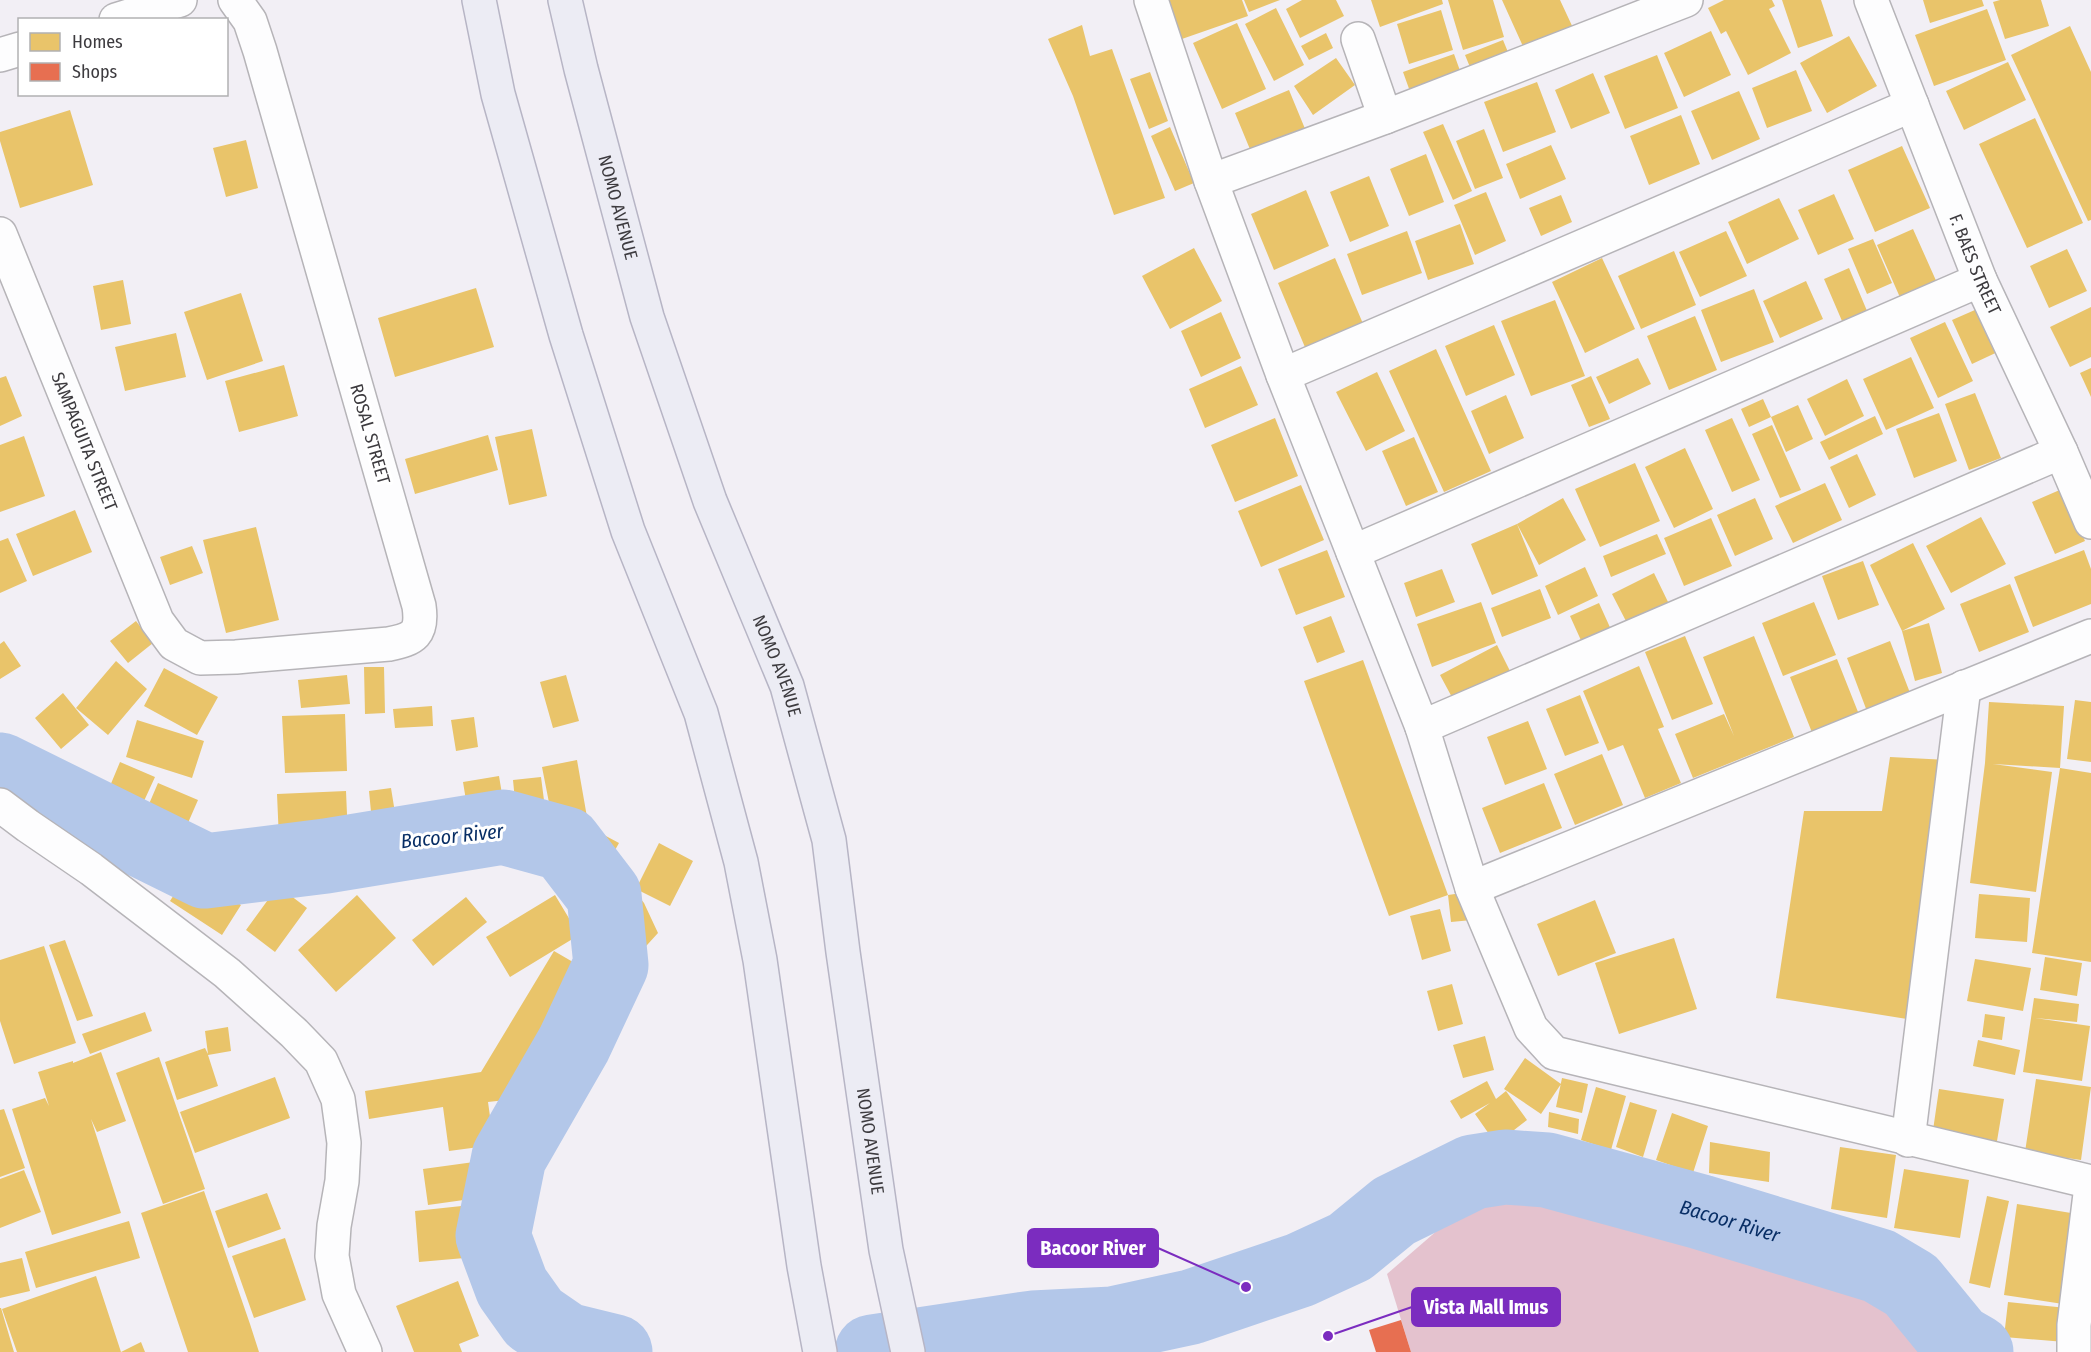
<svg xmlns="http://www.w3.org/2000/svg" width="2091" height="1352" font-family="'Fira Sans Condensed',sans-serif">
<rect width="100%" height="100%" fill="#f2eff5"/>
<path fill="#e4c2ce" d="M1511,1186L1886,1296L1924,1323L1931,1352H1411L1387,1274L1484,1190Z"/>
<path fill="#e9c46a" d="M1165,0H1242L1248,16L1179,40Z
M1244,0H1280L1249,12Z
M1302,0H1336L1344,16L1300,38L1286,9Z
M1371,0H1442L1443,4L1380,27Z
M1448,0H1493L1504,37L1463,50Z
M1502,0H1560L1574,30L1526,53Z
M1724,0H1772L1775,6L1769,9L1791,53L1748,75L1726,31L1721,34L1708,8Z
M1782,0H1821L1833,36L1798,48Z
M1923,0H1982L1984,6L1930,23Z
M2000,0H2041L2049,26L2005,39L1993,2Z
M1276,8L1304,65L1274,81L1245,24Z
M1987,9L2006,60L1934,86L1915,35Z
M1441,10L1453,50L1409,64L1397,24Z
M1237,23L1266,89L1222,109L1193,43Z
M1082,25L1090,56L1112,49L1165,198L1114,215L1073,96L1048,39Z
M2070,26L2091,72V220L2088,221L2011,55Z
M1711,31L1731,75L1684,97L1664,53Z
M1326,33L1333,48L1309,60L1301,46Z
M1849,36L1877,86L1827,113L1800,63Z
M1503,40L1510,57L1472,72L1465,55Z
M1454,54L1463,79L1412,97L1403,72Z
M1657,55L1678,108L1625,129L1604,76Z
M1336,58L1355,85L1313,115L1294,86Z
M2008,62L2026,100L1964,130L1946,91Z
M1796,70L1812,111L1767,128L1752,88Z
M1150,72L1168,121L1149,129L1130,79Z
M1593,73L1610,113L1571,129L1555,90Z
M1537,82L1556,132L1503,152L1484,102Z
M1289,90L1308,136L1254,159L1235,113Z
M1739,91L1760,139L1712,160L1691,111Z
M70,110L93,185L20,208L0,141V132Z
M1681,115L1700,164L1649,185L1630,136Z
M2035,118L2083,223L2027,248L1979,144Z
M1443,124L1472,191L1453,200L1423,132Z
M1170,127L1194,183L1175,191L1151,136Z
M1484,129L1503,178L1475,189L1456,141Z
M246,140L258,188L226,197L213,148Z
M1551,145L1566,179L1520,199L1506,164Z
M1902,146L1930,208L1875,232L1848,170Z
M1426,154L1444,202L1409,216L1390,169Z
M1369,176L1389,226L1350,242L1330,192Z
M1306,190L1329,246L1274,270L1251,214Z
M1486,192L1506,241L1475,255L1454,205Z
M1834,194L1854,239L1818,255L1798,210Z
M1561,195L1572,222L1541,236L1529,208Z
M1779,198L1799,239L1747,264L1728,222Z
M1460,224L1474,264L1428,280L1415,241Z
M1913,229L1938,285L1902,302L1877,245Z
M1407,231L1422,273L1362,295L1347,254Z
M1726,231L1747,276L1700,297L1679,252Z
M1873,239L1892,283L1867,294L1848,249Z
M1194,248L1222,301L1170,329L1142,276Z
M2067,249L2087,291L2049,308L2030,266Z
M1674,251L1696,305L1641,329L1618,276Z
M1335,258L1364,326L1307,352L1278,283Z
M1602,258L1635,329L1585,353L1552,282Z
M1849,268L1870,318L1845,328L1824,279Z
M123,280L131,324L101,330L93,286Z
M1806,281L1823,319L1780,338L1763,301Z
M476,288L494,347L395,377L378,318Z
M1754,289L1774,342L1721,362L1701,310Z
M241,293L263,361L207,380L184,312Z
M1555,300L1585,376L1531,396L1501,321Z
M1984,306L2004,349L1972,364L1952,320Z
M2091,307V357L2070,367L2050,327Z
M1221,312L1241,358L1201,377L1181,331Z
M1695,316L1717,370L1669,390L1647,336Z
M1945,322L1973,381L1938,398L1910,338Z
M1494,325L1515,375L1466,396L1445,346Z
M176,333L186,377L125,391L115,347Z
M1436,349L1491,471L1444,492L1389,371Z
M1911,357L1934,408L1886,430L1863,379Z
M1638,358L1651,384L1609,404L1596,377Z
M284,365L298,416L239,432L225,381Z
M1241,366L1258,405L1205,428L1189,389Z
M2091,368V397L2080,373Z
M1377,372L1405,431L1366,451L1336,392Z
M6,376L22,416L0,426V378Z
M1591,376L1610,419L1589,427L1571,385Z
M1847,379L1864,416L1825,436L1807,399Z
M1975,393L2001,458L1969,470L1945,404Z
M1506,395L1524,438L1489,454L1471,411Z
M1763,399L1771,417L1749,427L1741,409Z
M1798,405L1813,439L1786,452L1771,417Z
M1939,413L1957,461L1914,478L1896,429Z
M1875,416L1883,434L1829,460L1820,442Z
M1275,418L1298,476L1235,502L1211,445Z
M1732,418L1760,480L1732,492L1705,430Z
M1772,425L1801,490L1780,498L1752,434Z
M532,429L547,496L509,505L495,437Z
M488,435L498,470L415,494L405,459Z
M24,436L45,496L0,512V445Z
M1414,437L1438,492L1406,506L1382,451Z
M1685,448L1713,509L1674,528L1645,467Z
M1857,454L1876,495L1849,508L1830,467Z
M1635,463L1660,521L1600,547L1575,489Z
M1825,483L1842,520L1793,543L1775,506Z
M1301,485L1324,540L1261,567L1238,511Z
M2062,489L2085,541L2055,554L2032,502Z
M1563,498L1586,540L1539,565L1517,524L1538,576L1492,595L1471,544L1517,524Z
M1755,498L1773,539L1735,556L1717,515Z
M75,510L92,552L33,576L16,534Z
M1981,517L2006,564L1951,593L1926,546Z
M1711,518L1732,566L1684,586L1664,538Z
M256,527L279,620L226,633L203,540Z
M1657,534L1666,554L1611,577L1603,556Z
M8,538L27,581L0,593V541Z
M1913,543L1945,609L1902,631L1929,623L1942,673L1915,681L1902,631L1870,565Z
M192,546L203,573L170,585L160,557Z
M1327,550L1345,597L1296,615L1278,569Z
M2084,550L2091,569V604L2033,627L2014,577Z
M1863,561L1879,605L1838,620L1822,576Z
M1585,567L1598,596L1558,615L1545,586Z
M1442,569L1455,602L1416,617L1404,583Z
M1654,573L1669,604L1628,625L1612,594Z
M2010,584L2029,632L1979,652L1960,604Z
M1540,589L1551,618L1502,637L1491,608Z
M1481,602L1496,643L1432,667L1417,624Z
M1814,602L1836,655L1783,676L1762,623Z
M1599,603L1613,634L1584,647L1570,616Z
M1331,616L1345,652L1317,663L1303,627Z
M136,621L153,643L128,663L110,641Z
M1685,636L1713,704L1672,720L1645,652Z
M1754,636L1794,737L1693,778L1675,734L1724,714L1734,736L1703,657Z
M4,641L21,666L0,679V644Z
M1890,641L1912,698L1868,714L1847,658Z
M1497,645L1510,671L1454,701L1440,675Z
M1837,659L1860,717L1813,735L1790,677Z
M1363,660L1448,895L1389,916L1304,681Z
M116,661L147,689L108,735L76,708Z
M1639,666L1664,727L1658,729L1681,783L1645,798L1623,745L1608,751L1583,691Z
M364,667H384L385,713L365,714Z
M164,668L218,697L197,735L144,706Z
M347,675L350,704L301,708L298,680Z
M566,675L579,721L553,728L540,682Z
M63,693L89,725L61,749L35,718Z
M1580,695L1599,743L1565,756L1546,709Z
M2075,700L2091,702V762L2067,759Z
M1989,702L2064,706L2060,768L1993,764L2052,772L2036,892L1970,883L1985,763Z
M432,706L433,726L395,728L393,709Z
M345,714L347,771L285,773L282,716Z
M474,717L478,747L456,751L451,720Z
M137,720L204,741L192,778L126,757Z
M1528,721L1547,769L1505,785L1487,737Z
M1602,754L1623,805L1575,825L1554,774Z
M1890,757L1948,760L1907,1019L1776,998L1804,811H1882Z
M577,760L587,817L553,823L542,767Z
M120,762L155,777L144,801L110,786Z
M2060,768L2091,773V962L2032,953Z
M499,776L506,818L470,825L463,782Z
M541,777L545,808L516,811L513,780Z
M158,783L198,800L177,848L137,832Z
M1544,783L1562,828L1500,853L1482,808Z
M391,788L396,819L372,822L369,791Z
M346,791L348,838L279,840L277,794Z
M589,827L619,843L605,868L575,851Z
M659,843L693,861L670,906L636,889Z
M189,871L241,905L222,935L170,901Z
M614,883H628L644,903L658,933L627,967Z
M278,886L307,908L275,952L246,930Z
M1469,892L1472,920L1451,922L1448,895Z
M1979,894L2030,898L2027,942L1975,938Z
M357,895L396,938L336,992L298,950Z
M555,895L579,935L510,977L486,937Z
M466,897L487,922L433,966L412,940Z
M1595,900L1616,953L1558,976L1537,924Z
M1440,909L1451,951L1422,960L1410,916Z
M1674,938L1697,1009L1619,1034L1595,963Z
M65,940L93,1016L77,1021L49,945Z
M44,946L76,1043L14,1064L0,1021V960Z
M554,951L597,976L524,1098L488,1102L494,1145L449,1151L443,1107L369,1119L365,1091L481,1072Z
M2045,957L2082,963L2077,996L2040,990Z
M1975,959L2031,968L2023,1011L1967,1001Z
M1452,984L1463,1024L1438,1031L1427,991Z
M2034,998L2079,1004L2077,1022L2035,1018L2090,1026L2082,1081L2023,1072Z
M145,1012L152,1031L90,1054L82,1034Z
M1985,1014L2005,1017L2002,1040L1982,1037Z
M228,1027L231,1051L208,1055L218,1086L177,1100L165,1062L205,1048L208,1054L205,1031Z
M1485,1036L1494,1070L1463,1078L1453,1045Z
M1978,1040L2020,1050L2015,1075L1973,1066Z
M101,1052L126,1121L97,1132L91,1119L121,1213L52,1235L12,1109L45,1098L49,1106L38,1072L73,1061V1063Z
M159,1057L205,1189L163,1204L116,1073Z
M1525,1058L1561,1084L1541,1114L1504,1089Z
M275,1077L290,1118L195,1153L180,1112Z
M1562,1078L1588,1084L1582,1113L1556,1107Z
M2036,1079L2091,1087L2081,1160L2025,1152Z
M1487,1081L1496,1099L1506,1091L1527,1120L1496,1144L1475,1114L1490,1103L1461,1119L1450,1101Z
M1596,1087L1626,1096L1611,1150L1581,1140Z
M1939,1089L2004,1099L1996,1147L1932,1137Z
M1630,1102L1657,1110L1643,1157L1616,1147Z
M4,1109L25,1168L0,1177V1110Z
M1549,1112L1579,1119L1578,1134L1548,1127Z
M1672,1113L1708,1126L1693,1173L1656,1160Z
M1710,1142L1770,1152L1769,1182L1709,1173Z
M1840,1147L1896,1155L1887,1218L1831,1209Z
M474,1162L478,1198L428,1205L423,1169Z
M1904,1169L1969,1180L1960,1238L1894,1228Z
M24,1170L41,1212L0,1228V1179Z
M204,1191L250,1324L259,1352H188L186,1346L141,1213Z
M267,1193L281,1229L228,1248L215,1211Z
M1987,1196L2009,1201L1990,1288L1969,1283Z
M2017,1204L2077,1214L2063,1304L2004,1295Z
M471,1205L476,1257L419,1262L415,1211Z
M129,1221L140,1258L36,1288L25,1252Z
M285,1238L306,1300L254,1318L232,1256Z
M22,1258L30,1291L0,1298V1263Z
M96,1276L121,1352L141,1342L145,1352H17L2,1309Z
M458,1281L479,1336L459,1344L462,1352H414L396,1306Z
M2008,1302L2067,1308L2065,1342L2004,1337Z
M0,1308H1L14,1352H0Z"/>
<path fill="#e76f51" d="M1401,1320L1411,1352H1376L1369,1330Z"/>
<g fill="none" stroke-linecap="round" stroke-linejoin="round">
<g stroke="#b3c7e9" stroke-width="75">
<path d="M0,770L205,871L326,856L503,827L565,844L604,895L611,965L574,1044L509,1157L493,1236L512,1287L534,1318L566,1340L615,1352"/>
<path id="s1" d="M872,1352L1033,1328L1113,1324L1191,1307L1300,1270L1350,1247L1394,1211L1473,1172L1505,1167L1547,1170L1701,1212L1879,1266L1911,1285L1957,1341L1976,1352"/>
</g>
<defs>
<g id="minor">
<path d="M1151,0L1211,181L1283,375L1422,727L1472,888L2091,636"/>
<path id="s2" d="M1871,0L1980,280L2061,452L2091,522"/>
<path d="M116,20L180,0"/>
<path d="M1358,39L1385,117"/>
<path d="M0,55L20,49"/>
<path d="M1211,181L1385,117L1686,0"/>
<path id="s3" d="M0,234L157,621L174,644L200,658L236,657L389,644C414,639 423,634 419,606L260,51L250,21L235,0"/>
<path d="M1283,375L1912,105"/>
<path d="M1353,552L1980,280"/>
<path d="M1422,727L2061,452"/>
<path d="M0,805L28,826L91,869L227,973L294,1033L321,1061L338,1099L344,1143L342,1181L334,1226L332,1256L339,1294L365,1352"/>
<path d="M1472,888L1531,1028L1554,1053L2091,1182"/>
<path d="M1908,1140L1964,687"/>
<path d="M2074,1352V1325L2091,1186"/>
</g>
<g id="major">
<path d="M479,0L498,94L566,335L628,531L701,713L741,862L760,960L804,1266L820,1352"/>
<path id="s4" d="M565,0L581,69L647,317L710,501L787,686L829,840L843,952L886,1250L908,1352"/>
</g>
</defs>
<use href="#minor" stroke="#b6b4b8" stroke-width="36"/>
<use href="#major" stroke="#b7b5c5" stroke-width="36"/>
<use href="#minor" stroke="#fdfdfe" stroke-width="33"/>
<use href="#major" stroke="#ececf4" stroke-width="33"/>
</g>
<g text-anchor="middle" stroke-width="6" stroke-linejoin="round" paint-order="stroke">
<g font-size="18" fill="#3d3b3f" stroke="#fff">
<text dy="6" stroke="none"><textPath href="#s4" startOffset="214">NOMO AVENUE</textPath></text>
<text dy="6" stroke="none"><textPath href="#s2" startOffset="284">F. BAES STREET</textPath></text>
<text transform="translate(370 434) rotate(74)" y="6">ROSAL STREET</text>
<text dy="6" stroke="none"><textPath href="#s3" startOffset="224">SAMPAGUITA STREET</textPath></text>
<text dy="6" stroke="none"><textPath href="#s4" startOffset="700">NOMO AVENUE</textPath></text>
<text dy="6" stroke="none"><textPath href="#s4" startOffset="1186">NOMO AVENUE</textPath></text>
</g>
<g font-size="20" font-style="italic" fill="#082e65" stroke="#fff">
<text transform="translate(452 836) rotate(-6)" y="7">Bacoor River</text>
<text dy="7" stroke="none"><textPath href="#s1" startOffset="902">Bacoor River</textPath></text>
</g>
</g>
<path fill="none" stroke="#7b2cbf" stroke-width="2" d="M1246 1287L1158 1248M1328 1336L1412 1307"/>
<g fill="#7b2cbf" stroke="#fff" stroke-width="2">
<circle cx="1246" cy="1287" r="6"/>
<circle cx="1328" cy="1336" r="6"/>
</g>
<g fill="#7b2cbf" stroke="#7b2cbf" stroke-width="2">
<rect x="1028" y="1229" width="130" height="38" rx="6"/>
<rect x="1412" y="1288" width="148" height="38" rx="6"/>
</g>
<g font-size="20" text-anchor="middle" font-weight="bold" fill="#fff">
<text x="1093" y="1255">Bacoor River</text>
<text x="1486" y="1314">Vista Mall Imus</text>
</g>
<rect x="18" y="18" width="210" height="78" fill="#ffffff" stroke="#b1b1b2" stroke-width="1.5"/>
<rect x="30" y="33" width="30" height="18" fill="#e9c46a" stroke="#b1b1b2" stroke-width="1.5"/>
<text x="72" y="48" font-size="18" fill="#3d3b3f">Homes</text>
<rect x="30" y="63" width="30" height="18" fill="#e76f51" stroke="#b1b1b2" stroke-width="1.5"/>
<text x="72" y="78" font-size="18" fill="#3d3b3f">Shops</text>
</svg>
